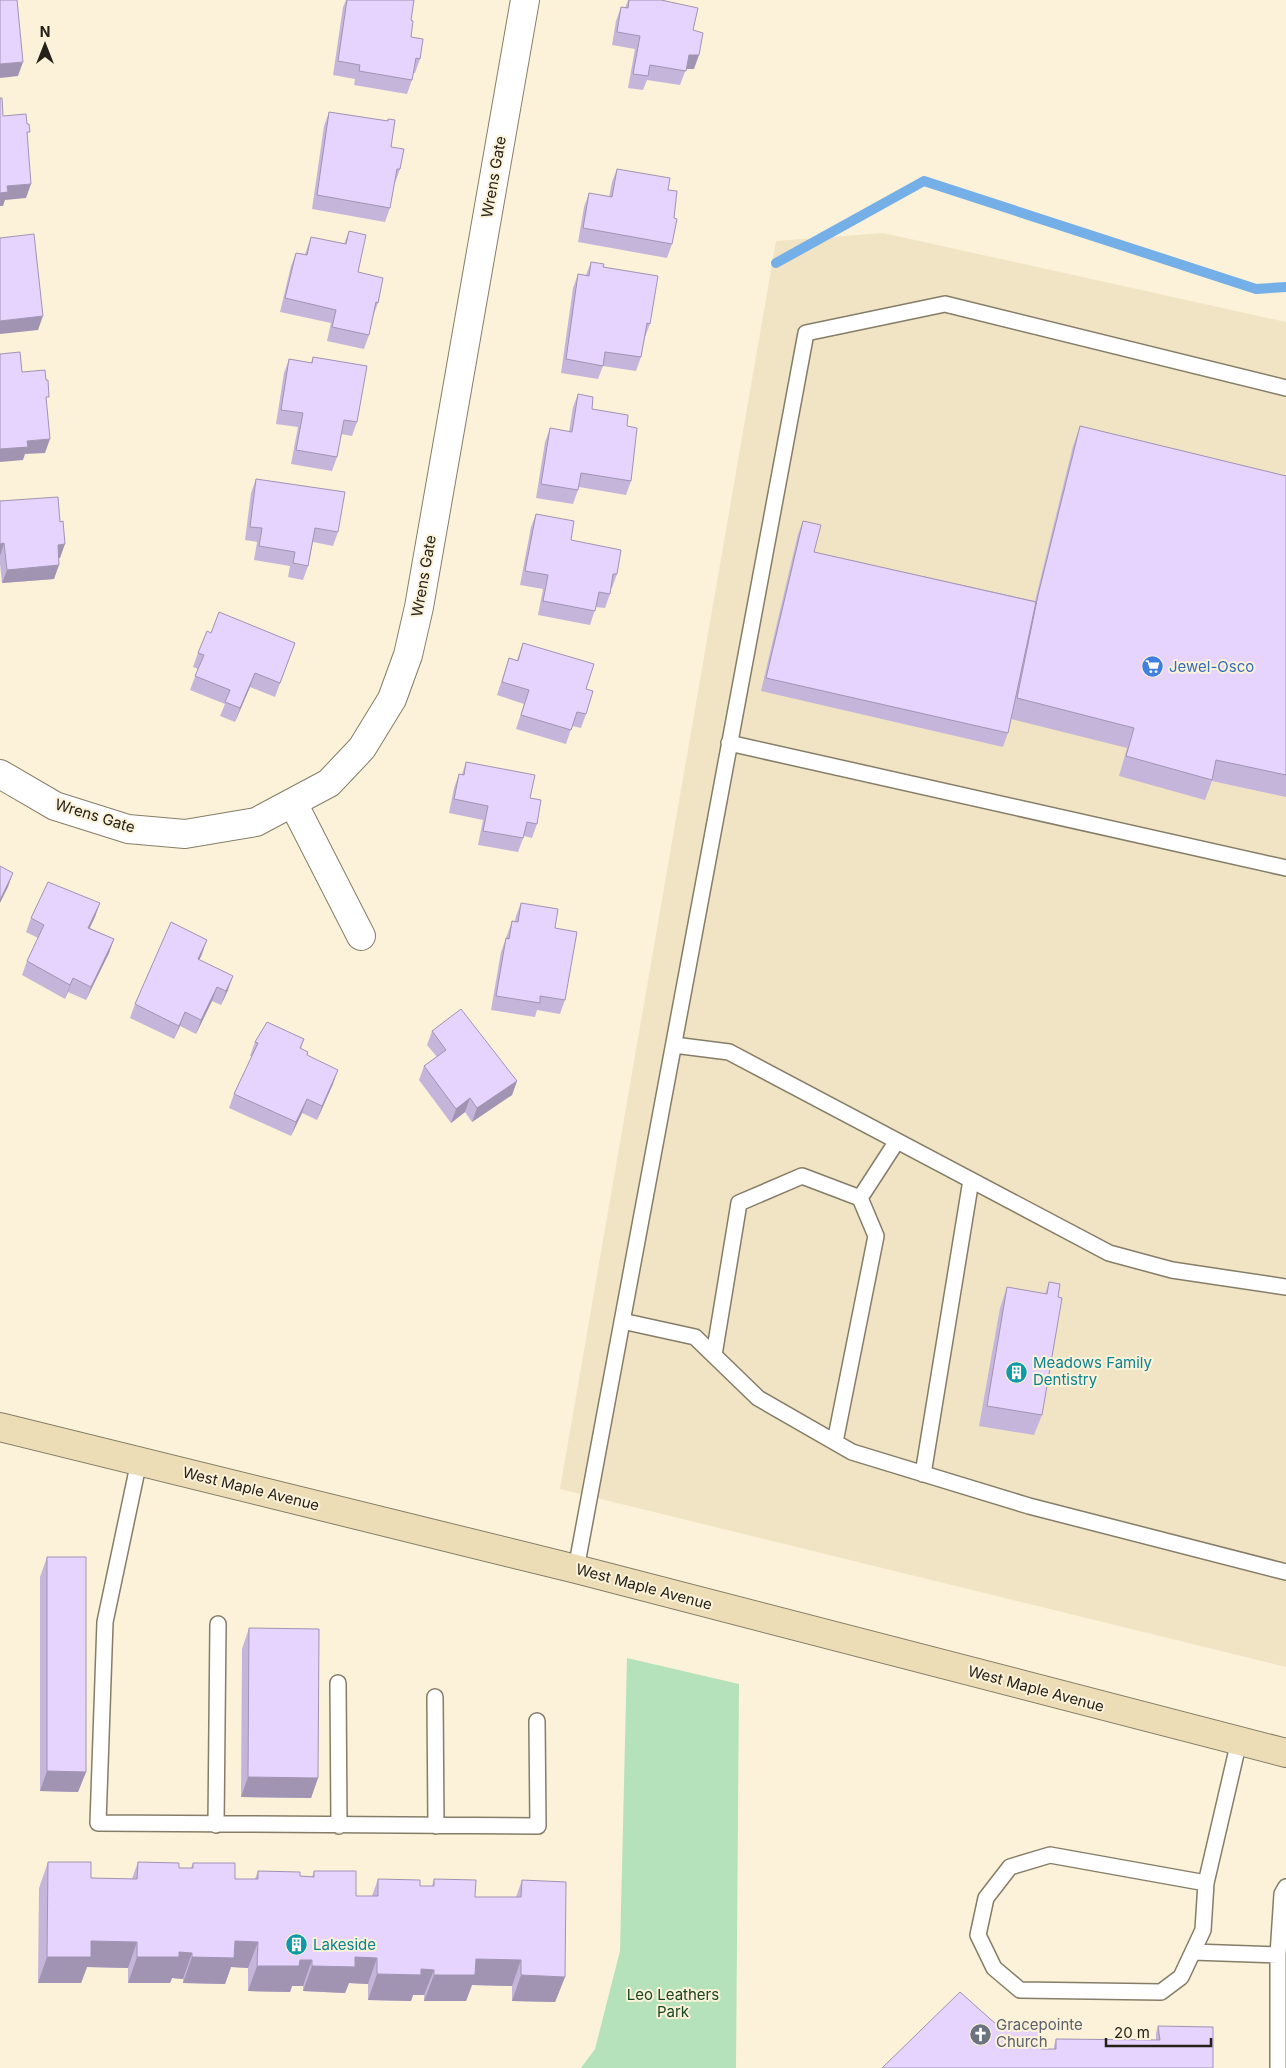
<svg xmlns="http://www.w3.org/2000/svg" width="1286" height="2068" font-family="Inter,sans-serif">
<rect width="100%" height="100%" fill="#fbf2d9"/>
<path fill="#f1e4c5" d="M883,233L1286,322V1667L560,1489L776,241Z"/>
<path fill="#b5e2bb" d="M627,1658L739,1684L736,2068H581L595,2049L620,1951Z"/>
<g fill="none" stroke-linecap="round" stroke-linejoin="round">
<path stroke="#74afe7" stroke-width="10" d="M776,263L924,181L1256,289L1286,287"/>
<defs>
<path id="service" d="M729,743L1286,868
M674,1045L729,1052L1109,1253L1172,1270L1286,1287
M860,1198L897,1141
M622,1321L695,1337L758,1398L852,1452L1029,1506L1286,1572
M714,1355L739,1203L802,1176L860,1198L876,1236L835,1442
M139,1461L105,1622L98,1823L538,1826L537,1721
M923,1474L971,1180
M576,1569L806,333L945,304L1286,388
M338,1683L339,1826
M435,1697L436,1826
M216,1825L218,1624
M1206,1883L1203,1930L1181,1977L1161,1992L1020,1990L994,1968L978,1935L986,1898L1010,1867L1050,1855L1206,1883L1239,1741
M1193,1952L1278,1955V2068
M1278,1955L1282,1894L1286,1887"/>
<path id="minor" d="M0,774L55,806L128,829L185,834L256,822L329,783L362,748L392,699L408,655L419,607L525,0
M293,803L361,936"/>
<path id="secondary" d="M0,1427L576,1569L1286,1753"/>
</defs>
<use href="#service" stroke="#857d67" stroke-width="18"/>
<use href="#minor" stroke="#857d67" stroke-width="30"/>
<use href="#secondary" stroke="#857d67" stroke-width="30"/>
<use href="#service" stroke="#fff" stroke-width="15"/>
<use href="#minor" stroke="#fff" stroke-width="28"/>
<use href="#secondary" stroke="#ecddb7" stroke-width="28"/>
</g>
<path fill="#c6b5da" d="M346,0H414L411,20V37L420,59L415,73H413L412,80L407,94L354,85L355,79L333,75L343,7Z
M628,0H661L693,30L694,69H686L680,85L647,80L643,90L628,88L635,49L612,45L616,21L621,7L625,8Z
M329,112L391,147L400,169L395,183H394L390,208L385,222L312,209L324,126Z
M617,169L668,190L674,218L672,244L667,258L578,242L584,207L589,193L609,197L612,182Z
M349,231L358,272L378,303L373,316L369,335L364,349L327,341L331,323L280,312L291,266L296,253L305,254L311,237L344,244Z
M591,262L603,267L650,324L645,337L641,357L636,371L603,366L598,379L561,373L573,288L578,274L586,275Z
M313,357L357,422L352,436L341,434L337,457L332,471L291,464L298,427L276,424L284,373L289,359L311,363Z
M578,394L592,409L627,426L631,481L626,495L579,487L573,504L536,498L545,442L550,428L569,432L573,407Z
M1080,426L1286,476V797L1212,781L1205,800L1119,776L1127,748L1011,719L1008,733L1003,747L761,691L798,534L803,521L814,552L1035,601L1073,446Z
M256,479L338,532L333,546L313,542L308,566L303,580L288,577L290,566L254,560L257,542L245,540L251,493Z
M0,501L60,558H59L54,579L2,583L0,564Z
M536,514L617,574L612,588H611L610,594L605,608L596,607L590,625L538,615L543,589L520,585L531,527Z
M211,633L295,643L275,697L250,687L235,722L220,716L225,704L190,690L198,669L193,667L198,653Z
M523,643L586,689V714L581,728L572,726L566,744L516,729L524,704L497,695L509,658L517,660Z
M466,762L530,798L537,824L532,838L524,836L518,852L478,845L483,820L449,813L454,788L459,774H462Z
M100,903L90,928L114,939L109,953L86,1000L68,992L65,999L22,975L27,961L38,938L26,932L31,918Z
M521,903L555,928L565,1000L560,1014L537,1010L535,1017L491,1010L501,952L512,921H515L516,916Z
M202,954L199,960L228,990L221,1005L212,1001L196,1034L180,1026L174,1039L130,1018L135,1004Z
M432,1031L517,1081L512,1095L472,1122L465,1112L451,1123L419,1080L424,1066L437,1057L427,1045Z
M304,1039L301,1049L333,1084L317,1120L302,1113L291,1136L229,1108L234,1094L252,1056H250L255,1042Z
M1049,1282L1042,1415L1034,1435L979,1426L1000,1308L1007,1287L1045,1294Z
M47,1557L86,1772L78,1792L40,1791V1577Z
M249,1628L318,1778L311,1798L241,1797L242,1649Z
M48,1862L91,1878L132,1879L138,1862L179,1868H191L193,1863L235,1879H255L258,1871L300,1876L312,1877L314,1871L356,1896H372L378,1879L420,1886H432L434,1879L475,1897H516L522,1880L565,1977L555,2002L512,2001V1986L472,1985L466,2001H424V1995H413L411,2001L368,2000V1984L349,1983L345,1993L303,1991V1986H292L290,1992L248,1991V1968L231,1967L225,1984L183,1983V1979L172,1978L170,1983H128V1968L87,1967L81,1983H38L39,1888Z
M997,2025L1041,2049H1054V2046L1056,2039L1156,2040V2033L1158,2026L1213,2068H882Z"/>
<path fill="#a194b2" d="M689,55H699L694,69H684Z
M23,62L18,76L0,78V64Z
M31,184L26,198L5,200L3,206H0V193L7,186Z
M43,316L38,330L0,334V321Z
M50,439L45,453L25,454L23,460L0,462V449L27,441Z
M4,543L0,556V544Z
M65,544L60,558H53L58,545Z
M59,565L54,579L2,583L7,570Z
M255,673L250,687L235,722L240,708Z
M13,873L8,887L0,903V900Z
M100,903L95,917L83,941L88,928Z
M114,939L109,953L86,1000L91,987Z
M207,940L202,954L193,973L198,959Z
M233,976L228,990L221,1005L226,991Z
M73,978L68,992L65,999L70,985Z
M217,987L212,1001L196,1034L201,1020Z
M185,1012L180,1026L174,1039L179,1026Z
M338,1070L333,1084L317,1120L322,1106Z
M517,1081L512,1095L472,1122L477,1108Z
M470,1098L465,1112L451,1123L456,1109Z
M307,1099L302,1113L291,1136L296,1122Z
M47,1771L86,1772L78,1792L40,1791Z
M248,1777L318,1778L311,1798L241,1797Z
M91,1941L137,1942L128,1968L87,1967L81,1983H38L47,1957Z
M235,1941L258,1942L248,1968L231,1967L225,1984L183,1983L192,1957Z
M179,1952L192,1953L183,1979L172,1978L170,1983H128L137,1957Z
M355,1957L377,1958L368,1984L349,1983L345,1993L303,1991L312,1966Z
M476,1959L521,1960L512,1986L472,1985L466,2001H424L434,1975Z
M300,1960H312L303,1986H292L290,1992L248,1991L257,1966Z
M421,1969L434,1970L424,1995H413L411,2001L368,2000L377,1974Z
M521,1975L565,1977L555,2002L512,2001Z"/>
<path fill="#e6d3fe" stroke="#a194b2" d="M0,0H17L23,62L0,64Z
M347,0H414L411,20L413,21L411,37L423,39L420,59L416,58L412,80L359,71L360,65L338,61Z
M629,0H661L698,8L693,30L703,33L699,55H689L686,71L650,65L648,76L633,74L640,36L617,32L621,7L628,8Z
M0,98H2L3,116L26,114L27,124H29L30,132H27L31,184L7,186L8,192L0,193Z
M329,112L388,121V119L395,120L391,147L404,149L400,169H397L390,208L317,195Z
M617,169L670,178L668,190L677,191L674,218L677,219L672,244L583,228L589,193L612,197Z
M349,231L366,235L358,272L383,278L378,303L376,302L369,335L332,327L336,310L285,298L296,253L307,255L311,237L346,244Z
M34,234L43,316L0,321V238Z
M591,262L604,264L603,267L658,276L650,324L647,323L641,357L605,352L603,366L566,359L578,274L589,276Z
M20,352L22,372L45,370L46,380H48L49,397H46L50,439L27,441L28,447L0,449V354Z
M313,357L367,366L357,422L344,420L337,457L296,450L303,413L281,410L289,359L312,363Z
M578,394L593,397L592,409L628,415L627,426L637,428L631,481L581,473L578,490L541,484L550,428L572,432Z
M1080,426L1286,476V775L1216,760L1212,780L1126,756L1134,728L1017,698L1038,595Z
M256,479L345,492L338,532L315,528L308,566L293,563L295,552L259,546L262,528L250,527Z
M58,497L60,522L63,521L65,544L58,545L59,565L7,570L4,543L0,544V501Z
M536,514L574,521L571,540L621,550L617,574H613L610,594L599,592L595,611L543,601L548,575L525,571Z
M803,521L821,525L814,552L1036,602L1008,733L766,678Z
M219,612L295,643L280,683L255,673L240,708L225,702L230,690L195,676L204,655L198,653L207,631L211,633Z
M523,643L594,664L586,689L593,691L586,714L577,712L571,730L521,715L529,690L502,682L509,658L518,661Z
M466,762L535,775L530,798L541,800L537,824L527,822L523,838L483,831L488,806L454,799L459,774L464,775Z
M0,866L13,873L0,900Z
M48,882L100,903L88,928L114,939L91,987L73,978L70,985L27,961L44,925L31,918Z
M521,903L558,909L555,928L577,932L565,1000L540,996V1003L496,996L506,938L509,939L512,921L518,922Z
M171,922L207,940L198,959L233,976L226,991L217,987L201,1020L185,1012L179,1026L135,1004Z
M461,1009L517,1081L477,1108L470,1098L456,1109L424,1066L446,1050L432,1031Z
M267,1022L304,1039L300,1048L308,1052L307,1055L338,1070L322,1106L307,1099L296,1122L234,1094L258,1043L255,1042Z
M1049,1282L1060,1284L1058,1297L1062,1298L1042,1415L987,1406L1007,1287L1047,1294Z
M47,1557H86V1772L47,1771Z
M249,1628L319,1629L318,1778L248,1777Z
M48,1862H91V1878L137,1879L138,1862L179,1863V1868H193V1863H235V1879H258V1871L300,1872V1876L314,1877V1871H356V1896H378V1879L420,1880V1886H434V1879L476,1880L475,1897H521L522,1880L566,1882L565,1977L521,1975V1960L476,1959L475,1975H434V1970L421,1969V1975L377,1974V1958L355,1957V1967L312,1966V1960H300L299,1966H257L258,1942L235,1941L234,1958L192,1957V1953L179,1952V1957H137V1942L91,1941V1957H47Z
M960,1992L997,2025H1041V2049H1056V2039L1160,2040L1158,2026L1213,2027V2068H882Z"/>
<defs>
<symbol id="supermarket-disc" viewBox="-11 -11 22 22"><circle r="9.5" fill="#3f7fe0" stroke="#fbf2d9"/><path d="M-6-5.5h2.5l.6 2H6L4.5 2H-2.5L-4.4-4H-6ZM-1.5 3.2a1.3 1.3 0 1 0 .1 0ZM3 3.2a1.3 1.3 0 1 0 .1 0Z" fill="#fff"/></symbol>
<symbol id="building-disc" viewBox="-11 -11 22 22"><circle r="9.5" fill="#0f9aa8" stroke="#fbf2d9"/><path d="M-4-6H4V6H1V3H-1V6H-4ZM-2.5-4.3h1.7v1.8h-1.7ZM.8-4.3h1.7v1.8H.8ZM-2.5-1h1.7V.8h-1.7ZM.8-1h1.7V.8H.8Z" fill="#fff"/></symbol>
<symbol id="church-disc" viewBox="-11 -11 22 22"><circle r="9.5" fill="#6b7280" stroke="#fbf2d9"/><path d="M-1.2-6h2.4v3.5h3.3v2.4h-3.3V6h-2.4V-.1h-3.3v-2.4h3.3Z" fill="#fff"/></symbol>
</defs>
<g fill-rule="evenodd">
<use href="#supermarket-disc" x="1140" y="654" width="25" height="25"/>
<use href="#building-disc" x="1004" y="1360" width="25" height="25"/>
<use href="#building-disc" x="284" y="1932" width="25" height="25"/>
<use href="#church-disc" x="968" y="2022" width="25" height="25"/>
</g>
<g text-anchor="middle" stroke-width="4" stroke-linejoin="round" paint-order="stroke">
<g font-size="15" fill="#252119" stroke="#fbf2d9">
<text transform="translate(494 177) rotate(-80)" y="5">Wrens Gate</text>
<text transform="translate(424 576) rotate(-80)" y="5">Wrens Gate</text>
<text transform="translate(95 816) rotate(17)" y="5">Wrens Gate</text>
<text transform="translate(251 1489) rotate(14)" y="5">West Maple Avenue</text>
<text transform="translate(644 1587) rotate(15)" y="5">West Maple Avenue</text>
<text transform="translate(1036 1689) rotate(15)" y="5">West Maple Avenue</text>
</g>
<g font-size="15" fill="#366cbe" stroke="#fbf2d9" text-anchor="start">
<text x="1169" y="672">Jewel-Osco</text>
</g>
<g font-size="15" fill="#0d838f" stroke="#fbf2d9" text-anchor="start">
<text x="1033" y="1368">Meadows Family<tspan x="1033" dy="17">Dentistry</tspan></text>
<text x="313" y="1950">Lakeside</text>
</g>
<g font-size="15" fill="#184623" stroke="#fbf2d9">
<text x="673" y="2000">Leo Leathers<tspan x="673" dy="17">Park</tspan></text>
</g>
<g font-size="15" fill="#5b616d" stroke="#fbf2d9" text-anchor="start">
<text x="996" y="2030">Gracepointe<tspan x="996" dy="17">Church</tspan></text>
</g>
</g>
<g transform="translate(45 45)" stroke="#fbf2d9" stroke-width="4" paint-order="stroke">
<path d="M0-4L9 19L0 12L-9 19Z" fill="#252119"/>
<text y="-8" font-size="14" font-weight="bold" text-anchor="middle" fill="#252119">N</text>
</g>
<path d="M1106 2038v8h105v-8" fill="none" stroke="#252119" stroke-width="2.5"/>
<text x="1114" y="2038" font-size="15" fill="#252119" stroke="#fbf2d9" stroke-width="4" paint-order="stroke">20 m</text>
</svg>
